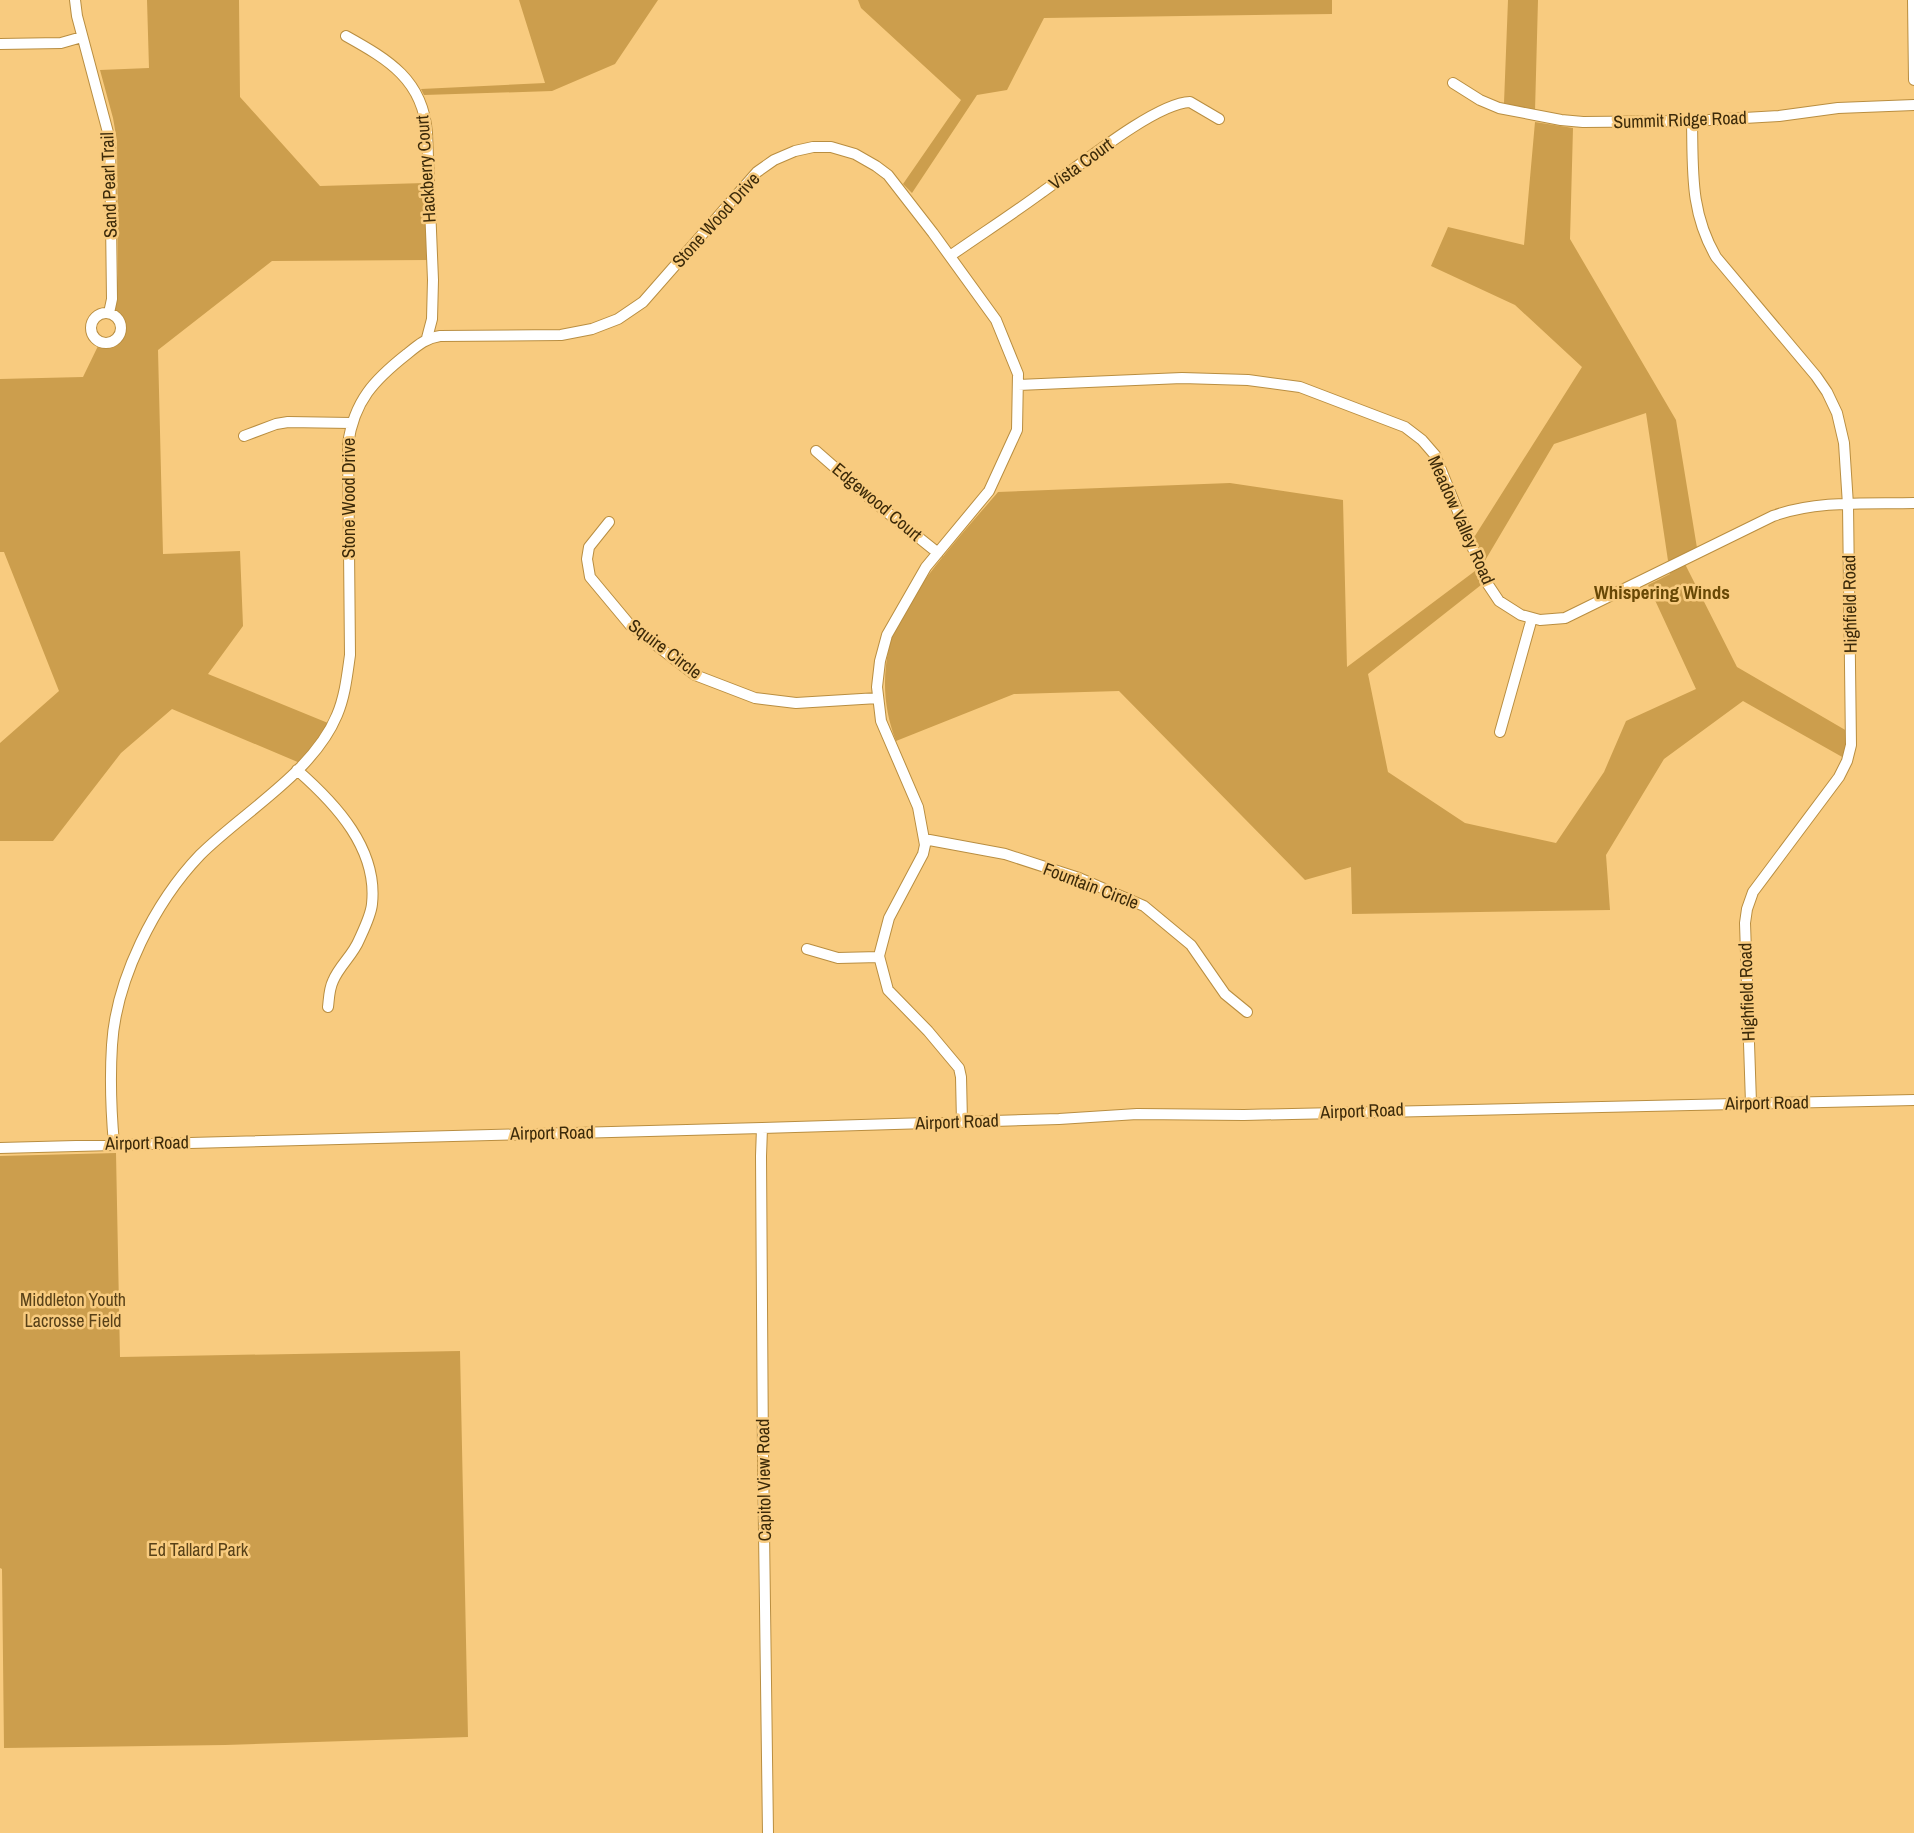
<svg xmlns="http://www.w3.org/2000/svg" width="1914" height="1833" font-family="'Archivo Narrow',sans-serif">
<rect width="100%" height="100%" fill="#f8cb7f"/>
<path fill="#cc9e4d" d="M147,0H239L240,97L320,186L425,183L429,260L272,261L158,350L163,554L240,551L243,626L208,674L328,723L321,736L300,763L172,709L121,753L53,841H0V743L59,691L4,552H0V379L83,377L98,346C114,348 127,342 125,324L115,309L118,274L117,141L113,118L100,70L149,68Z
M519,0H658L615,64L552,91L424,95L421,89L545,83Z
M858,0H1332V14L1044,18L1007,90L977,95L912,193L903,184L961,100L861,8Z
M1508,0H1538L1535,111L1504,103Z
M1535,122L1573,128L1570,239L1676,420L1697,548L1683,556L1686,566L1737,667L1847,731L1844,758L1743,701L1664,759L1606,855L1610,910L1352,914L1351,867L1305,880L1119,691L1014,694L896,741C884,710 882,680 889,647C900,599 966,530 998,492L1230,483L1343,500L1347,667L1475,571L1481,585L1368,674L1388,772L1465,823L1556,843L1604,772L1626,721L1696,689L1648,585L1670,574L1646,413L1554,444L1483,564L1473,539L1582,367L1515,305L1431,266L1448,227L1524,245Z
M116,1153L120,1357L460,1351L468,1737L225,1745L4,1748L2,1569L0,1568V1156Z"/>
<g fill="none" stroke-linecap="round" stroke-linejoin="round">
<defs>
<path id="minor" d="M75,0L77,16L110,140L112,299L109,313
M1913,0L1914,80
M346,36C389,60 423,80 427,133L433,280L432,319L427,338
M0,44L61,43L82,37
M1453,83L1480,100L1499,108L1561,120L1583,122L1692,121L1779,116L1838,108L1914,105
M1692,121C1693,172 1690,212 1716,257L1816,376L1827,392L1837,413L1844,443L1848,505L1851,745L1847,761L1839,777L1753,892L1747,909L1745,923L1751,1103
M950,256C980,235 1011,215 1041,193C1073,171 1154,103 1190,102L1219,119
M91 328a15 15 0 1 1 30 0a15 15 0 1 1-30 0Z
M1018,385L1182,378L1248,380L1300,387L1405,427L1422,440L1435,455L1487,583L1499,601L1521,615L1540,620L1565,618L1773,516C1817,500 1868,504 1914,503
M244,436L276,424L288,422L351,423
M816,451L873,501L938,553
M609,522L589,547L587,559L590,577L630,625L695,675L755,698L796,703L878,698
M1500,732L1532,618
M297,770C336,804 378,849 372,904C371,915 364,929 359,940C353,955 339,966 333,981C329,989 329,999 328,1007
M924,839L1005,854L1079,878L1144,906L1191,945L1225,994L1247,1012
M807,949L838,958L879,957
M762,1128L761,1156L763,1456L768,1833
M114,1144C111,1111 110,1077 112,1045C116,979 155,902 200,855C243,812 313,773 337,715C345,696 347,676 350,655L348,444C354,401 374,380 407,354C418,345 426,338 440,336L561,335L592,329L618,319L643,302L757,172L774,160L795,151L813,147H831L855,154L876,166L888,175L933,233L996,320L1018,374L1017,430L989,491L926,567L887,635L880,661L877,687L881,721L918,807L925,845L923,854L889,918L879,956L888,990L928,1031L959,1068L961,1077L962,1122
M0,1148L762,1128L1059,1119L1137,1114L1244,1115L1914,1100"/>
</defs>
<use href="#minor" stroke="#b98e41" stroke-width="12"/>
<use href="#minor" stroke="#fff" stroke-width="10"/>
</g>
<g text-anchor="middle" stroke-width="5" stroke-linejoin="round" paint-order="stroke">
<g font-size="18" fill="#3c2a09" stroke="#f8cb7f">
<text transform="translate(1680 120) rotate(-2)" y="6">Summit Ridge Road</text>
<text transform="translate(1081 164) rotate(-36)" y="6">Vista Court</text>
<text transform="translate(426 169) rotate(-94)" y="6">Hackberry Court</text>
<text transform="translate(109 185) rotate(-92)" y="6">Sand Pearl Trail</text>
<text transform="translate(716 220) rotate(-48)" y="6">Stone Wood Drive</text>
<text transform="translate(349 498) rotate(-90)" y="6">Stone Wood Drive</text>
<text transform="translate(877 502) rotate(40)" y="6">Edgewood Court</text>
<text transform="translate(1461 520) rotate(66)" y="6">Meadow Valley Road</text>
<text transform="translate(1850 604) rotate(-91)" y="6">Highfield Road</text>
<text transform="translate(665 649) rotate(37)" y="6">Squire Circle</text>
<text transform="translate(1091 886) rotate(21)" y="6">Fountain Circle</text>
<text transform="translate(1747 992) rotate(-92)" y="6">Highfield Road</text>
<text transform="translate(1767 1103) rotate(-1)" y="6">Airport Road</text>
<text transform="translate(1362 1111) rotate(-2)" y="6">Airport Road</text>
<text transform="translate(957 1122) rotate(-2)" y="6">Airport Road</text>
<text transform="translate(552 1133) rotate(-1)" y="6">Airport Road</text>
<text transform="translate(147 1143) rotate(-1)" y="6">Airport Road</text>
<text transform="translate(764 1480) rotate(-91)" y="6">Capitol View Road</text>
</g>
<g font-size="18" fill="#584118" stroke="#f8cb7f">
<text x="73" y="1306">Middleton Youth<tspan x="73" dy="21">Lacrosse Field</tspan></text>
<text x="198" y="1556">Ed Tallard Park</text>
</g>
<g font-size="19" font-weight="bold" fill="#684806" stroke="#f8cb7f">
<text x="1662" y="599">Whispering Winds</text>
</g>
</g>
</svg>
